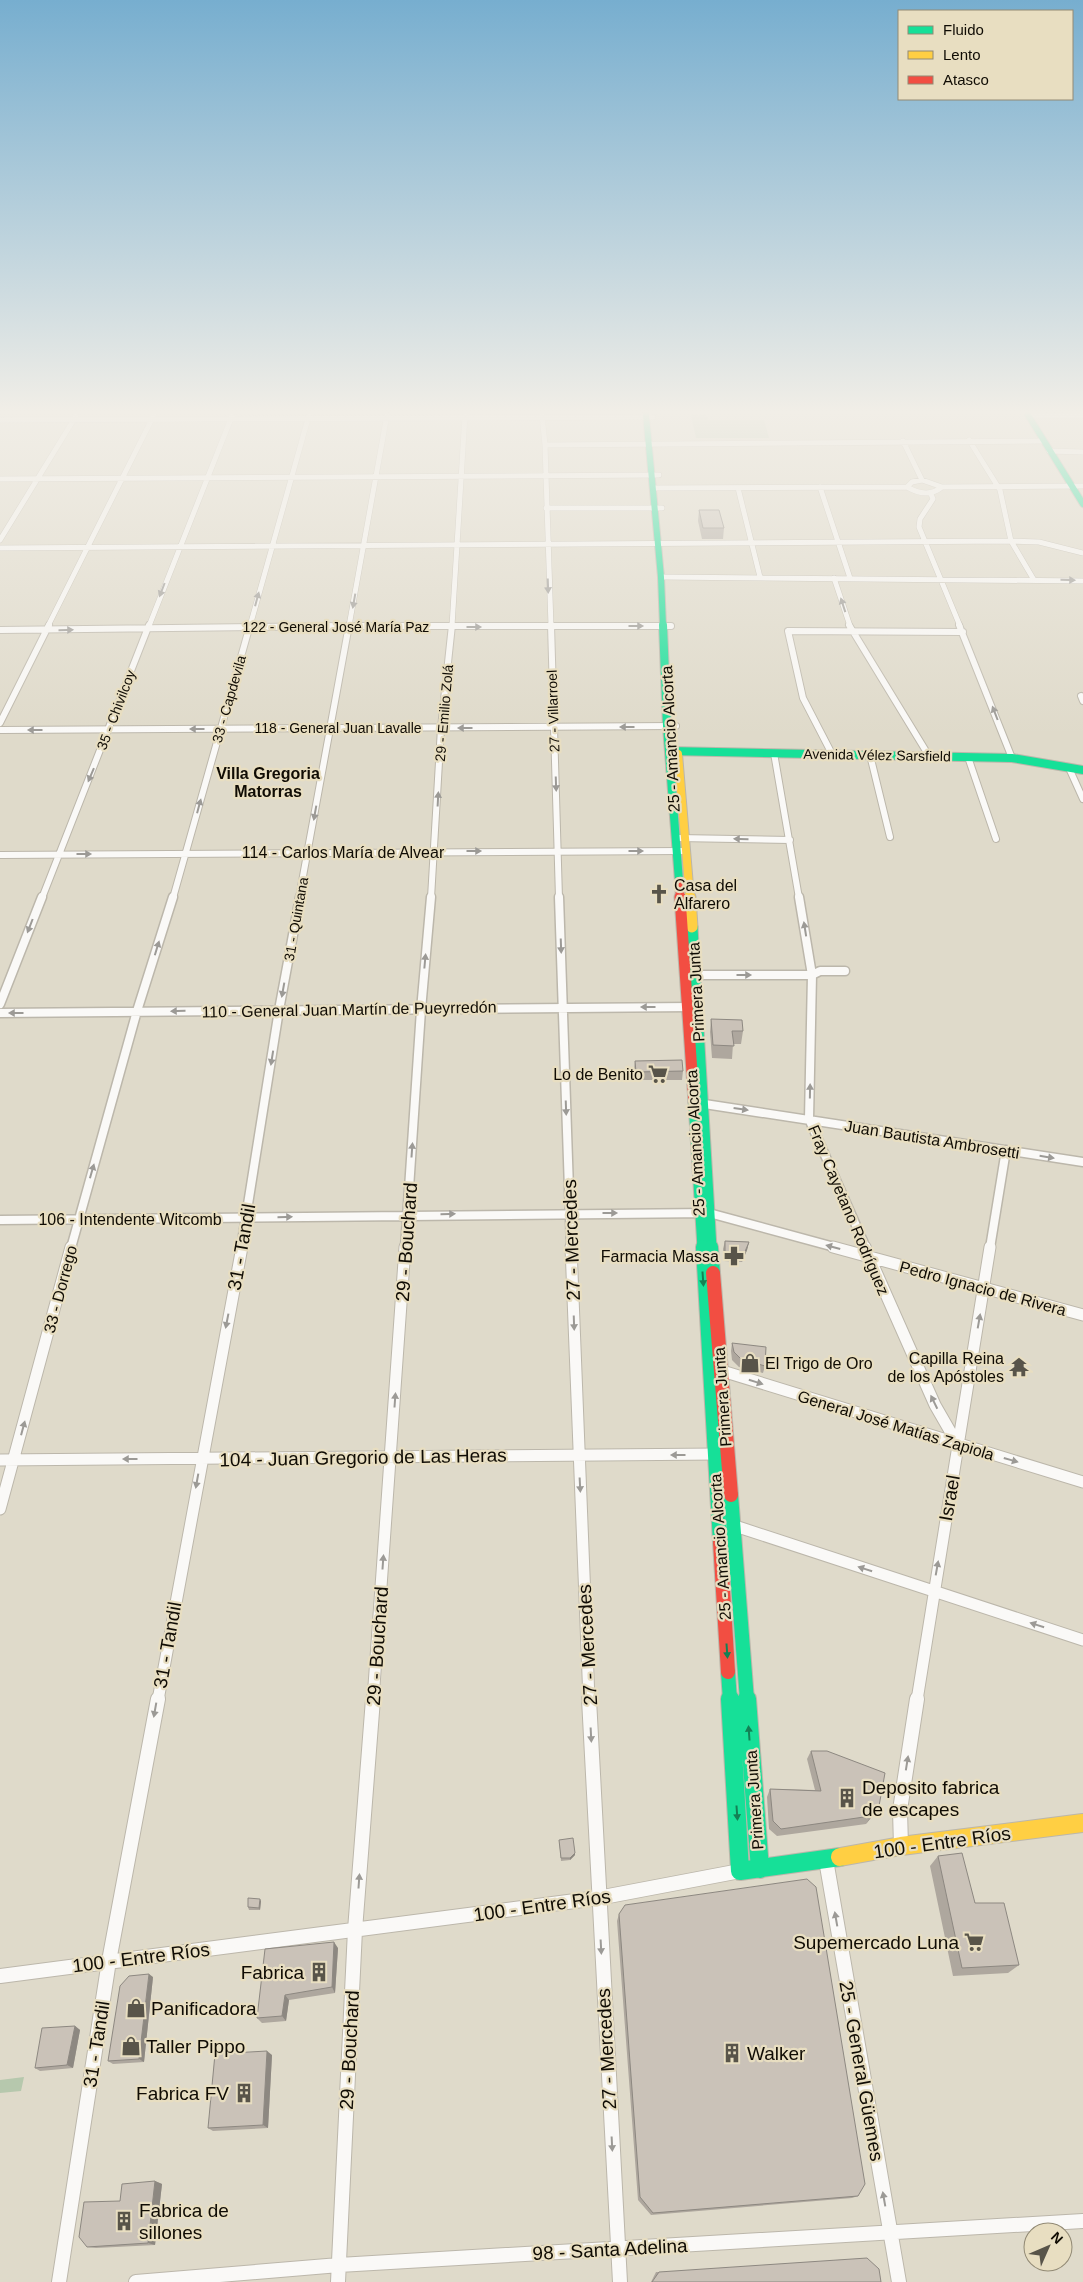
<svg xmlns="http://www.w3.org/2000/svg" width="1083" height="2282" font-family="Helvetica,sans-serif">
<rect width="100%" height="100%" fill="#dfdaca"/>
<path fill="#b6c8ad" d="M691,415H707L708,420H764L769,438H696Z
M24,2077L21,2091L0,2093V2080Z"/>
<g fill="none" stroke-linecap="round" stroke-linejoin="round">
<defs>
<path id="street-far4" d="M542,415L545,445L551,626
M1029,415L1083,416
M0,420L653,417
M969,440L1000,490L1011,541L1034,580
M903,441L922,480
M545,445L1043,441
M1049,451L1083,452
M0,479L659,475
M922,480L942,487C931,496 919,494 907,487L912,482Z
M820,487L850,578
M942,487L1083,486
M653,488L907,487
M738,488L760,577
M931,494L933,499L920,519L919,527L960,626
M546,508H662
M0,540L76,416
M0,548L1011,541L1039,542L1083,553
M661,577L1083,581
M834,578L850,626
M48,626L154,415
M149,626L232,416
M250,626L309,415
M314,626H671
M349,626L387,415
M452,626L465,415"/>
<path id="street-far3" d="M551,625L559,898
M849,625L929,756
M959,625L1012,758
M0,630L349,626H671
M1081,696L1083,701
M0,723L49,625
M0,730L676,726
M774,753L799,898
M832,754L803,698L788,631L963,632
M870,755L890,837
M968,757L996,839
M1069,768L1083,799
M678,838L790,840
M0,855L682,851
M42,898L149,625
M173,898L250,625
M299,898L349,625
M431,898L441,728L452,625"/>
<path id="street-far2" d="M559,897L571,1248
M799,897L812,975L809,1119L866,1248
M691,975H812L820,971H845
M0,1004L42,897
M0,1013L692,1007
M698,1103L1083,1162
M0,1220L709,1213L838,1248
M71,1248L137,1011L173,897
M241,1248L279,1010L300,897
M405,1248L421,1010L431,897
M990,1248L1006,1150"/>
<path id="street-far1" d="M571,1247L589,1700
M833,1247L1083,1315
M865,1247L935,1405L958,1445
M719,1370L1083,1482
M0,1460L719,1454
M0,1509L71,1247
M732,1525L1083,1640
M158,1700L242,1247
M373,1700L405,1247
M917,1700L990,1247"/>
<path id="street" d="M589,1699L620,2282
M901,1846L900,1810L917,1699
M826,1860L899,2282
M0,1976L598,1898L740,1871
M59,2282L109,1961L158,1699
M136,2282L339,2265L1083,2221
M338,2282L355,1930L373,1699"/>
<path id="fast-far4" d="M646,415L661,577L663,626
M1028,415L1083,504"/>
<path id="fast-far3" d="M663,625L667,726L679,881
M669,751L1012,758L1083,770"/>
<path id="fast-far2" d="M692,927L711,1248
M694,1102L703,1248"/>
<path id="fast-far1" d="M703,1247L720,1542
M711,1247L713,1273
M731,1495L747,1700
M728,1672L730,1700"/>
<path id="fast" d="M730,1699L740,1871L840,1857
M747,1699L760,1869"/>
<path id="slow-far2" d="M678,754L690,898"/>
<path id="slow-far1" d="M690,897L692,927"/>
<path id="slow" d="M840,1857L901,1846L1083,1823"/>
<path id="jam-far2" d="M679,881L680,898"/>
<path id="jam-far1" d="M680,897L694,1102"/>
<path id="jam" d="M713,1273L731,1495
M720,1542L728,1672"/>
</defs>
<use href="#street-far4" stroke="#bcb7ab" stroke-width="6"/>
<use href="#street-far3" stroke="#bcb7ab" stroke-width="8"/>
<use href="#street-far2" stroke="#bcb7ab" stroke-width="11"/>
<use href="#street-far1" stroke="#bcb7ab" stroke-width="13"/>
<use href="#street" stroke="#bcb7ab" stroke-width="16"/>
<use href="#fast-far4" stroke="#bcb7ab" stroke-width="8"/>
<use href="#fast-far3" stroke="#bcb7ab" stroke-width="10"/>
<use href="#fast-far2" stroke="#bcb7ab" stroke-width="13"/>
<use href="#fast-far1" stroke="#bcb7ab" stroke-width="16"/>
<use href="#fast" stroke="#bcb7ab" stroke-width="20"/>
<use href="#slow-far2" stroke="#bcb7ab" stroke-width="10"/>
<use href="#slow-far1" stroke="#bcb7ab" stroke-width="13"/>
<use href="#slow" stroke="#bcb7ab" stroke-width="20"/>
<use href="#jam-far2" stroke="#bcb7ab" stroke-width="10"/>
<use href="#jam-far1" stroke="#bcb7ab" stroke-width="13"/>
<use href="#jam" stroke="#bcb7ab" stroke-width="16"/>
<use href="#street-far4" stroke="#faf9f7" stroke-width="5"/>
<use href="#street-far3" stroke="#faf9f7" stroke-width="6"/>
<use href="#street-far2" stroke="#faf9f7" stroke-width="8"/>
<use href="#street-far1" stroke="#faf9f7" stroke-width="11"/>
<use href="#street" stroke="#faf9f7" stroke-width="14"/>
<use href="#fast-far4" stroke="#16e098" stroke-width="6"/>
<use href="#fast-far3" stroke="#16e098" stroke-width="8"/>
<use href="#fast-far2" stroke="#16e098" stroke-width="11"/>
<use href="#fast-far1" stroke="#16e098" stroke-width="14"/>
<use href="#fast" stroke="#16e098" stroke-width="18"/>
<use href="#slow-far2" stroke="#ffcf43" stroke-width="8"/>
<use href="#slow-far1" stroke="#ffcf43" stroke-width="11"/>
<use href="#slow" stroke="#ffcf43" stroke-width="18"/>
<use href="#jam-far2" stroke="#f24e42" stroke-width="8"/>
<use href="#jam-far1" stroke="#f24e42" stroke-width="11"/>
<use href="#jam" stroke="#f24e42" stroke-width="14"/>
</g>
<path fill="#aea79e" d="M699,510L724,528L723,539H702L698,521Z
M711,1019L743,1031L741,1044H733L732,1059L712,1058L710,1032Z
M635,1061L683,1071L682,1080H635L634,1069Z
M725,1241L749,1242L747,1250L742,1262L724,1261L723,1249Z
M732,1343L765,1366L763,1373L739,1367L732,1360L731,1351Z
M811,1751L879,1806L866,1824L777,1836L769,1829L767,1797L770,1789L815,1790L807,1759Z
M559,1840L575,1853V1855L570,1860L561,1861Z
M938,1856L975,1903L1019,1965L1008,1973L953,1976L930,1866Z
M261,1901L260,1910H249L248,1907Z
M619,1914L858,2196L852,2198L651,2215L638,2200L617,1921Z
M338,1948L335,1993L289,2000L286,2021L262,2023L257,2018Z
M153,1977L144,2062L113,2064L108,2061Z
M75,2026L80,2030L73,2068L40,2071L35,2068Z
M272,2055L268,2128L213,2131L208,2128Z
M155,2181L162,2184L155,2245L96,2248L87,2247L120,2201Z
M656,2272H659L881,2282H651Z"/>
<path fill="#8d8881" d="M749,1242L747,1250L742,1262L744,1254Z
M879,1806L874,1814L866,1824L871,1816Z
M575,1853V1855L570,1860V1858Z
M260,1899L261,1901L260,1910L259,1908Z
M334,1942L338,1948L335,1993L332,1987Z
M149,1974L153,1977L144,2062L139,2059Z
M285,1995L289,2000L286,2021L282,2016Z
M75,2026L80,2030L73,2068L67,2065Z
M267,2051L272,2055L268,2128L263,2125Z
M155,2181L162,2184L155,2245L148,2243Z"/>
<path fill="#cac2b8" stroke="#8d8881" d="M699,510H719L724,528H703Z
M711,1019L742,1020L743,1031H732L734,1046L713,1045Z
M682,1060L683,1071L636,1072L635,1061Z
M725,1241L749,1242L744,1254L725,1253Z
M732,1343L766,1347L765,1366L741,1359L734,1352Z
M811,1751H827L885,1773L879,1806L871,1816L781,1829L773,1821L770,1789L821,1791Z
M573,1838L575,1853L570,1858H561L559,1840Z
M962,1853L975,1903H1004L1019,1965L962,1968L938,1856Z
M807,1879L816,1887L865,2184L858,2196L653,2213L640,2197L619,1914L625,1905Z
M248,1898L260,1899L259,1908L248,1907Z
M334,1942L332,1987L285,1995L282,2016L257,2018L265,1949Z
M149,1974L139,2059L108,2061L120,1986L129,1976Z
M75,2026L67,2065L35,2068L42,2028Z
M267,2051L263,2125L208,2128L215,2054Z
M155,2181L148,2243L87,2247L79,2237L84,2202L120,2201L122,2184Z
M867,2258L879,2269L881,2282H652L659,2272Z"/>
<defs><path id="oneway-solid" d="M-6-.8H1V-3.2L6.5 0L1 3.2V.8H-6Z" transform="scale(1.25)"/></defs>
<g fill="#9c9a96">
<use href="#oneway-solid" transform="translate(1068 580) rotate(1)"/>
<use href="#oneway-solid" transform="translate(548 586) rotate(88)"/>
<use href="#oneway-solid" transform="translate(162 590) rotate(111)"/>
<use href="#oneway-solid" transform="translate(257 599) rotate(-75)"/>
<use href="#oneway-solid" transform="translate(354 601) rotate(100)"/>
<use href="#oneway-solid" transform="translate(843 605) rotate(-108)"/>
<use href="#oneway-solid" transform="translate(636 626)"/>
<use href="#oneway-solid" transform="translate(474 627)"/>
<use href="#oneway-solid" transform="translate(66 630) rotate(-1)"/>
<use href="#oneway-solid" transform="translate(995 713) rotate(-111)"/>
<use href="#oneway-solid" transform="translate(627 727) rotate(180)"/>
<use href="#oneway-solid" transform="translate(465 728) rotate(180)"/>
<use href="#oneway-solid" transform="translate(197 729) rotate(180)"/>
<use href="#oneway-solid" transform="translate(35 730) rotate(180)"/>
<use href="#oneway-solid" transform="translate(91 775) rotate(113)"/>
<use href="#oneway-solid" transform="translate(556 784) rotate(88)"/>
<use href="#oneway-solid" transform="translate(438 799) rotate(-87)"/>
<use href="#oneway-solid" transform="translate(199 806) rotate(-75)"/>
<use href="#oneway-solid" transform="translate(315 813) rotate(100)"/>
<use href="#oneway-solid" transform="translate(741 839) rotate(-179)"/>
<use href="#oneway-solid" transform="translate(474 851)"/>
<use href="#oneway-solid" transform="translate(636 851)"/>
<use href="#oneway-solid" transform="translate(84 854)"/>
<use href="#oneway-solid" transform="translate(30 926) rotate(111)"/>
<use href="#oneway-solid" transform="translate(805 929) rotate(-99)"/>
<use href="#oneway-solid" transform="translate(561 946) rotate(88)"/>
<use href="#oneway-solid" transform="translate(157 948) rotate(-73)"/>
<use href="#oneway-solid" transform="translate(425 961) rotate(-85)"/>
<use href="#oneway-solid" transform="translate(744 975)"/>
<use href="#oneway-solid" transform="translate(283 990) rotate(100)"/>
<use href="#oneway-solid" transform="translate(648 1007) rotate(180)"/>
<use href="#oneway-solid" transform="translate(178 1011) rotate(179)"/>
<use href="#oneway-solid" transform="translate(16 1013) rotate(180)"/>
<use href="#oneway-solid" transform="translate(272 1058) rotate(99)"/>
<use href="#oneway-solid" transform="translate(810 1091) rotate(-89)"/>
<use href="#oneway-solid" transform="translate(566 1108) rotate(88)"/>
<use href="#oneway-solid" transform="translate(741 1109) rotate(8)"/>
<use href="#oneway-solid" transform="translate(412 1150) rotate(-86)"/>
<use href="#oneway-solid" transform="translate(1047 1157) rotate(9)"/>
<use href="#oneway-solid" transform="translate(92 1171) rotate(-74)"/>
<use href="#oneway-solid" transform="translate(610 1213)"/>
<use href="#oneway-solid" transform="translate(448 1214) rotate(-1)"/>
<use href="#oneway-solid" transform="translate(285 1217) rotate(-1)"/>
<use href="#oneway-solid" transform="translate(833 1247) rotate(-165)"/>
<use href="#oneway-solid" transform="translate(227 1321) rotate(101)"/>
<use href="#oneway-solid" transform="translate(979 1321) rotate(-80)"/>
<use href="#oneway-solid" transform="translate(574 1323) rotate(88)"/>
<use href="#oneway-solid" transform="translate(756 1382) rotate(17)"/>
<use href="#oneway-solid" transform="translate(395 1400) rotate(-86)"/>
<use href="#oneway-solid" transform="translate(934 1402) rotate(-116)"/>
<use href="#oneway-solid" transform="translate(23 1428) rotate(-75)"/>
<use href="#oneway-solid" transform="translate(678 1455) rotate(180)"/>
<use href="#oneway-solid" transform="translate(130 1459) rotate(180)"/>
<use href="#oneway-solid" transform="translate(1011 1460) rotate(16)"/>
<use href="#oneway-solid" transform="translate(197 1481) rotate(100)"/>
<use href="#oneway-solid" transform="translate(580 1485) rotate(87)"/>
<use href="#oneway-solid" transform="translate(383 1562) rotate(-86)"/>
<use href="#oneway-solid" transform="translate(937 1568) rotate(-80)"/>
<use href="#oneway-solid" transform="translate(865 1569) rotate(-162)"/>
<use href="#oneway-solid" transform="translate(1037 1625) rotate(-162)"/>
<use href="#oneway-solid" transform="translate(155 1710) rotate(100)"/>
<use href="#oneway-solid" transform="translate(591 1735) rotate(87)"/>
<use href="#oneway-solid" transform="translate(907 1763) rotate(-81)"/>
<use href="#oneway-solid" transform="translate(359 1881) rotate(-86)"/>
<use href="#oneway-solid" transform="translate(836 1919) rotate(-100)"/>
<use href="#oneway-solid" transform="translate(601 1947) rotate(87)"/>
<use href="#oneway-solid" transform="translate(612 2144) rotate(87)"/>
<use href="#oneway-solid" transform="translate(884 2199) rotate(-100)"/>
</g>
<g fill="#138155">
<use href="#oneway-solid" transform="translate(703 1279) rotate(86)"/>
<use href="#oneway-solid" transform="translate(727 1651) rotate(86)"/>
<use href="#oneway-solid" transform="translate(749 1733) rotate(-94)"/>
<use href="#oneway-solid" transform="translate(737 1813) rotate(86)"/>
</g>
<linearGradient id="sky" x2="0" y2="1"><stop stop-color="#77aecf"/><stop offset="0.56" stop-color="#f1eee7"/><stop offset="1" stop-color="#f1eee7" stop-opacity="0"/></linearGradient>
<rect width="1083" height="735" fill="url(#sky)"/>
<defs>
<symbol id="church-bare" viewBox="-9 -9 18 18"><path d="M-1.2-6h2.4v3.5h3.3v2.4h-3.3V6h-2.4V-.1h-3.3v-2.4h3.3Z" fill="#585449" stroke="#e8dec1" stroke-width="2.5" paint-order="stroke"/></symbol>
<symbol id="supermarket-bare" viewBox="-9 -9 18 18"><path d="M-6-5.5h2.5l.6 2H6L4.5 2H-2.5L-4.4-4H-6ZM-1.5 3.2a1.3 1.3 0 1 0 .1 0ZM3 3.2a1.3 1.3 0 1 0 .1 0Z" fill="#585449" stroke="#e8dec1" stroke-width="2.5" paint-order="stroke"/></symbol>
<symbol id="pharmacy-bare" viewBox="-9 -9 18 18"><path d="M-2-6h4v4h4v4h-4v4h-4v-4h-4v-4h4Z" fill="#585449" stroke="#e8dec1" stroke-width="2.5" paint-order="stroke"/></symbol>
<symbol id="shop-bare" viewBox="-9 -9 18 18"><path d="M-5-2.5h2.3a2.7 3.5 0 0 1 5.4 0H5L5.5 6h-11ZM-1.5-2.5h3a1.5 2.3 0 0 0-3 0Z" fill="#585449" stroke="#e8dec1" stroke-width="2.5" paint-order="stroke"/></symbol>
<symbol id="temple-bare" viewBox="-9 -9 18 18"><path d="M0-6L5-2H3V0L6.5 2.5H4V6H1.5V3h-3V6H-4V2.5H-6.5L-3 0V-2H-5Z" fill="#585449" stroke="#e8dec1" stroke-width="2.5" paint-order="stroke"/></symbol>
<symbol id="building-bare" viewBox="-9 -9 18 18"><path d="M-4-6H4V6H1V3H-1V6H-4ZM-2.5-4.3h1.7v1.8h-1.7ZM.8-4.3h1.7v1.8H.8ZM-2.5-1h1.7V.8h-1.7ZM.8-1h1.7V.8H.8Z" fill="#585449" stroke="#e8dec1" stroke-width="2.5" paint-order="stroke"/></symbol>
</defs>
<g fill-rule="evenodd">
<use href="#church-bare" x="645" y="880" width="28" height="28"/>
<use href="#supermarket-bare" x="644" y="1060" width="28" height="28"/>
<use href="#pharmacy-bare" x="720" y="1242" width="28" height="28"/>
<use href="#shop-bare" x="736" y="1349" width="28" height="28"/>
<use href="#temple-bare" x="1005" y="1353" width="28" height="28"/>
<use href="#building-bare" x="833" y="1784" width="28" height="28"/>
<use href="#supermarket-bare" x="960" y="1928" width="28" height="28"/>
<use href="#building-bare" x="305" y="1958" width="28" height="28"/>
<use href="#shop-bare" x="122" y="1994" width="28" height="28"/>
<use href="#shop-bare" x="117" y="2032" width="28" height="28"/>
<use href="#building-bare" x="718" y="2039" width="28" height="28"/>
<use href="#building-bare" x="230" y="2079" width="28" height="28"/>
<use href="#building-bare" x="110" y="2207" width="28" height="28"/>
</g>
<g text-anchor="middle" stroke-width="4.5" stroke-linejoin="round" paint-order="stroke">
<g font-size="14" fill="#100c04" stroke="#e8dec1">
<text x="336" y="632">122 - General José María Paz</text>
<text transform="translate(229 699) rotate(-74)" y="5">33 - Capdevila</text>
<text transform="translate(116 710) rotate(-69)" y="5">35 - Chivilcoy</text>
<text transform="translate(553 711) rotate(-92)" y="5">27 - Villarroel</text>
<text transform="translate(444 713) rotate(-85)" y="5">29 - Emilio Zolá</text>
<text x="338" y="733">118 - General Juan Lavalle</text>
<text transform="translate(877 755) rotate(1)" y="5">Avenida Vélez Sarsfield</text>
<text transform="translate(296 919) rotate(-80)" y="5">31 - Quintana</text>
</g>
<g font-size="16" fill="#100c04" stroke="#e8dec1">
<text transform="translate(670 739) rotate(-93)" y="6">25 - Amancio Alcorta</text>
<text x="343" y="858">114 - Carlos María de Alvear</text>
<text transform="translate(696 992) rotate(-93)" y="6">Primera Junta</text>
<text transform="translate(349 1009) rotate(-1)" y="6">110 - General Juan Martín de Pueyrredón</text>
<text transform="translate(932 1139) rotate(9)" y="6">Juan Bautista Ambrosetti</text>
<text transform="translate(695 1143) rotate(-93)" y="6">25 - Amancio Alcorta</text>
<text transform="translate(849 1210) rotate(67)" y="6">Fray Cayetano Rodríguez</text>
<text x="130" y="1225">106 - Intendente Witcomb</text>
<text transform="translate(983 1288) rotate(15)" y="6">Pedro Ignacio de Rivera</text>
<text transform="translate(60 1289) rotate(-75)" y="6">33 - Dorrego</text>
<text transform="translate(722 1397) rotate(-94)" y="6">Primera Junta</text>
<text transform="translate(896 1425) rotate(17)" y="6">General José Matías Zapiola</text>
<text transform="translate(720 1547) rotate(-94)" y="6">25 - Amancio Alcorta</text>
<text transform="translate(754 1800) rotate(-94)" y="6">Primera Junta</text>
</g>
<g font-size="16" font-weight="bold" fill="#100c04" stroke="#e8dec1">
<text x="268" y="779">Villa Gregoria<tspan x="268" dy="18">Matorras</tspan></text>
</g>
<g font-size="16" fill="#100c04" stroke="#e8dec1" text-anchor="end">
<text x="674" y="891" text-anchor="start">Casa del<tspan x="674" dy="18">Alfarero</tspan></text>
<text x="643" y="1080">Lo de Benito</text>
<text x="719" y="1262">Farmacia Massa</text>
<text x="1004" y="1364">Capilla Reina<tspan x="1004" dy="18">de los Apóstoles</tspan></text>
<text x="765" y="1369" text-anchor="start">El Trigo de Oro</text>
</g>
<g font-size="19" fill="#100c04" stroke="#e8dec1">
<text transform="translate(571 1240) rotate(-92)" y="7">27 - Mercedes</text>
<text transform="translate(406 1242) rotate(-86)" y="7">29 - Bouchard</text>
<text transform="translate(241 1247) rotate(-80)" y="7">31 - Tandil</text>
<text transform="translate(363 1457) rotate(-1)" y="7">104 - Juan Gregorio de Las Heras</text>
<text transform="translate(949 1498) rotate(-80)" y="7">Israel</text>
<text transform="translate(167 1645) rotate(-80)" y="7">31 - Tandil</text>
<text transform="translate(587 1645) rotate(-93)" y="7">27 - Mercedes</text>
<text transform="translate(377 1646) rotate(-86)" y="7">29 - Bouchard</text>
<text transform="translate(942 1842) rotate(-8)" y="7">100 - Entre Ríos</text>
<text transform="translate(542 1905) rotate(-8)" y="7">100 - Entre Ríos</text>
<text transform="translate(141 1957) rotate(-7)" y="7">100 - Entre Ríos</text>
<text transform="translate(96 2044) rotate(-81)" y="7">31 - Tandil</text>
<text transform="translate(606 2049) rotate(-93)" y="7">27 - Mercedes</text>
<text transform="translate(349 2050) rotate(-87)" y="7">29 - Bouchard</text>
<text transform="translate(862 2071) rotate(80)" y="7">25 - General Güemes</text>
<text transform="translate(610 2249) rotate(-3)" y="7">98 - Santa Adelina</text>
</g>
<g font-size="19" fill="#100c04" stroke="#e8dec1" text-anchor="start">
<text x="862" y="1794">Deposito fabrica<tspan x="862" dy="22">de escapes</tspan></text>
<text x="959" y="1949" text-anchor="end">Supemercado Luna</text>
<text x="304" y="1979" text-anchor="end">Fabrica</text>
<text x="151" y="2015">Panificadora</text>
<text x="146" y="2053">Taller Pippo</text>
<text x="747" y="2060">Walker</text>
<text x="229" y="2100" text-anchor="end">Fabrica FV</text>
<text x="139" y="2217">Fabrica de<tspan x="139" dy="22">sillones</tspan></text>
</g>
</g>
<rect x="898" y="10" width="175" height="90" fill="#e8dec1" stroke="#928a75"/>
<rect x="908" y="26" width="25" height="8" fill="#16e098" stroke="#928a75"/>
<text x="943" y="35" font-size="15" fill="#100c04">Fluido</text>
<rect x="908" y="51" width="25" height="8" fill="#ffcf43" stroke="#928a75"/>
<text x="943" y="60" font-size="15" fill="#100c04">Lento</text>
<rect x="908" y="76" width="25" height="8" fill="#f24e42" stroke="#928a75"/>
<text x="943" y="85" font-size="15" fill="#100c04">Atasco</text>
<g transform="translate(1048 2247) rotate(45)"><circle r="24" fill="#e8dec1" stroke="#928a75"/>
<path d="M0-4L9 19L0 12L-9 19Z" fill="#585449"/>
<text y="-8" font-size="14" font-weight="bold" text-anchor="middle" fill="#100c04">N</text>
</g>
</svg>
